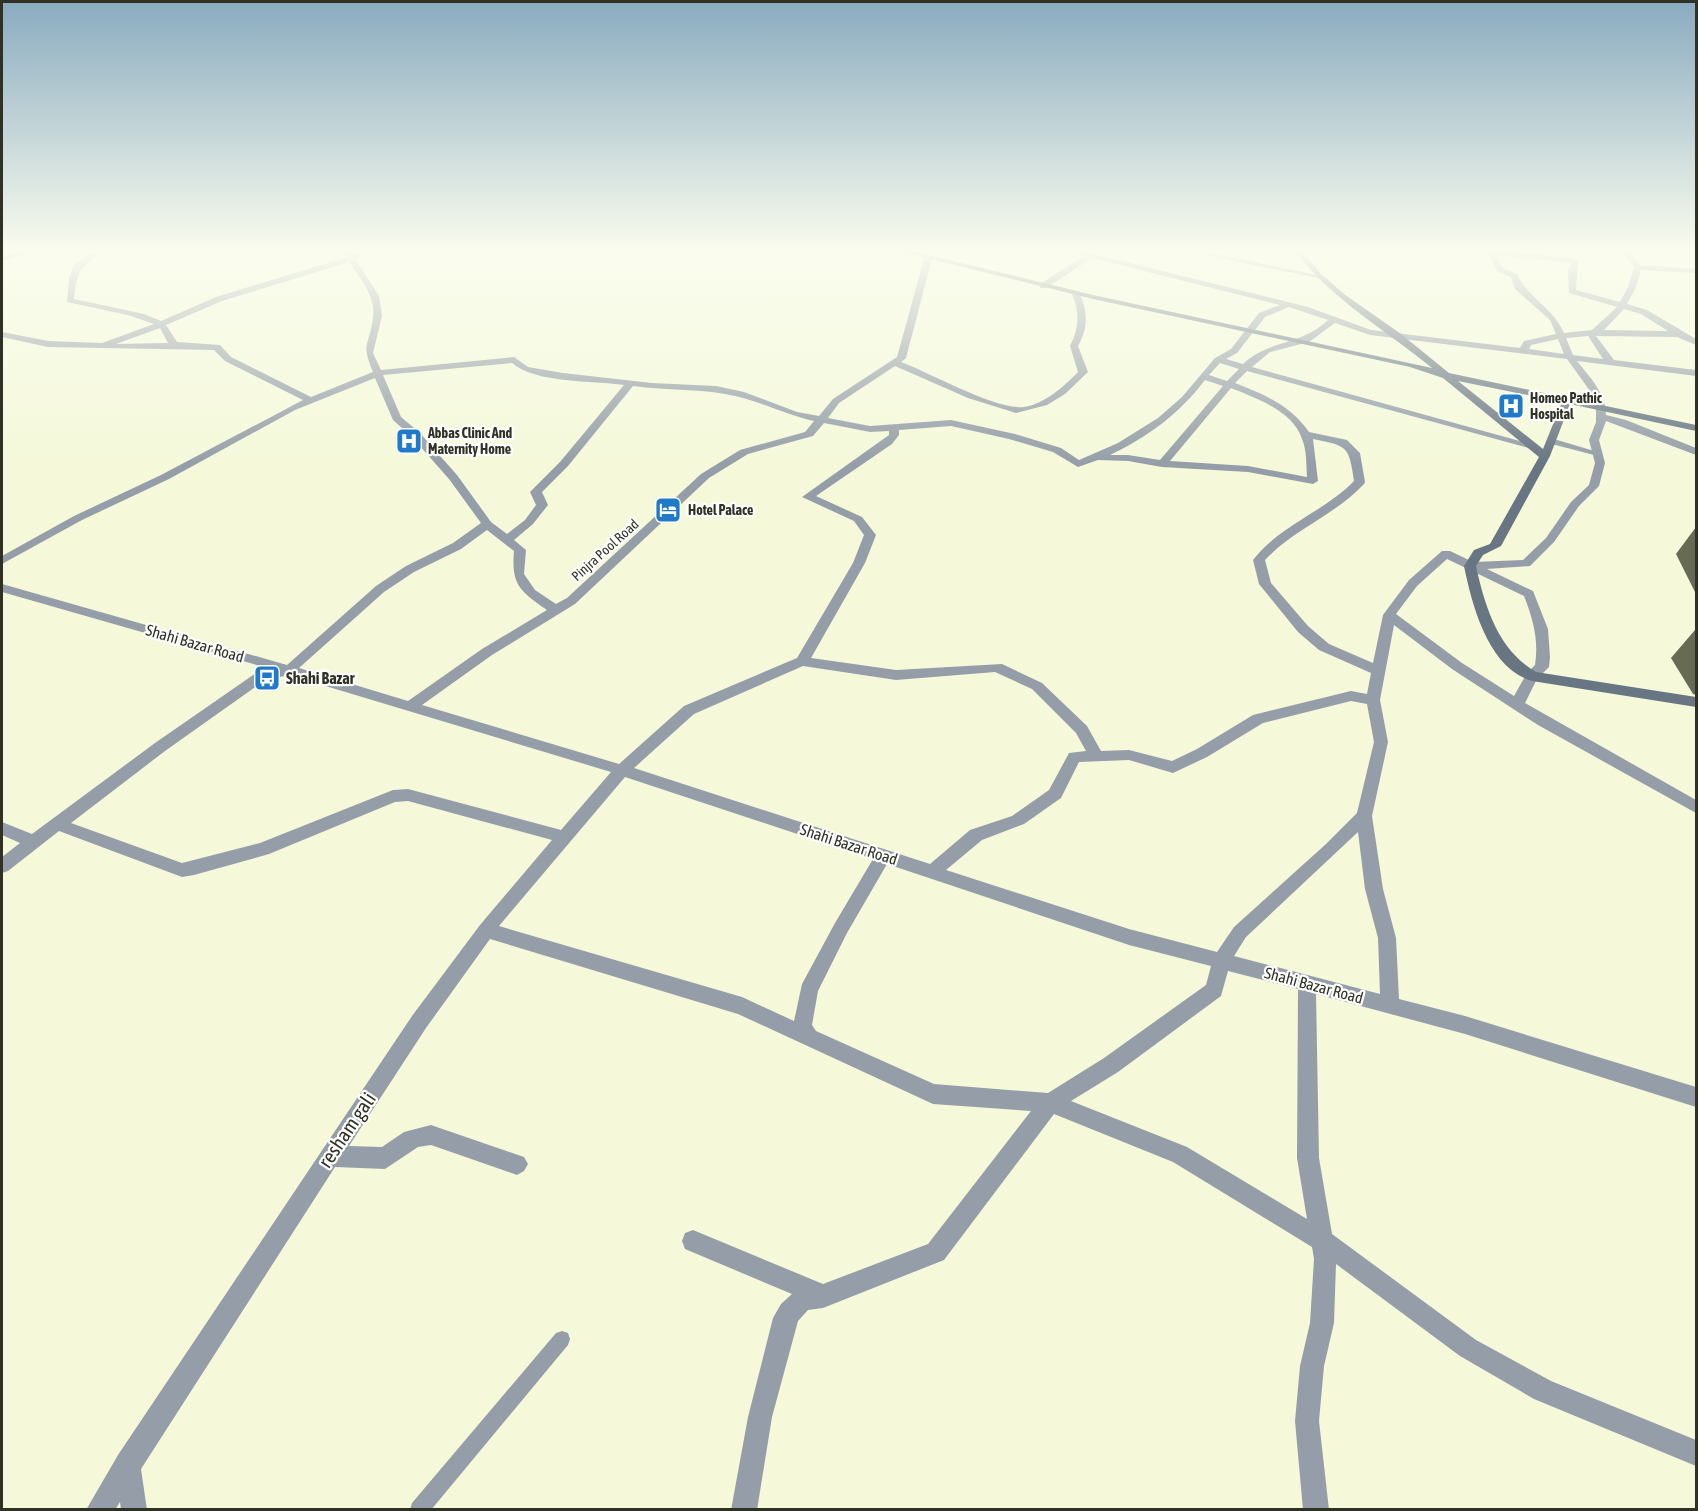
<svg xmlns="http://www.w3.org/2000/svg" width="1698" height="1511" font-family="'Asap Condensed',sans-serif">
<rect width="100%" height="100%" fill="#f5f9da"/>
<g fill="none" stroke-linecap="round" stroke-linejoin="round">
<path fill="#959ea8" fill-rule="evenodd" d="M1548,439H1554L1601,453L1594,455L1548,443Z
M562,1331L568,1333L570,1339L568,1345L431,1510H410L412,1503L556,1333Z"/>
<path fill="#959ea8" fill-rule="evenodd" d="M20,252H34L2,261V257Z
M92,252H100C78,272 78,268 74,299L144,314L161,321L216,297L347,257L343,252H351L352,255L360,252L362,254L356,260L379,296L382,316L373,353L381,370L514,357L528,367L563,373L652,383L716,386L744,392L797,412L819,416L833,399L897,357L924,259L928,257L932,259L906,358L901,362C931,373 995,410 1024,407C1045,404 1064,386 1078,372L1070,346C1079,328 1080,313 1072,294L1076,292L1080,294C1088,313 1088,328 1078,346L1088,372L1065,394L1047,405L1016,413L968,398L895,366L839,403L828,418L870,426L951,420L1015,434L1061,448L1079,460L1118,443L1158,418L1182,397L1215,358L1231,349L1259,313L1280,305L1092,258L1046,288H1040V284L1084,256L1072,252H1086L1308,307L1371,330L1520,348L1524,341L1556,334L1550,320L1515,289L1511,277L1497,271L1489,255L1478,252L1533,253L1578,259L1576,290L1620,302L1628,287L1634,267L1623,252H1630L1640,265L1696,269V273L1641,270L1636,287L1627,304L1647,310L1696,339V345L1677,337L1596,336L1614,360L1696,370V376L1577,361C1590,377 1606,394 1606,415L1626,420L1696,448V455L1606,421L1599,440L1605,463L1599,486L1579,506L1554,542L1530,566L1487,569L1533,591L1548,629L1550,657L1549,667L1537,679L1525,703L1696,800V813L1538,725L1452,669L1394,625L1380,700L1388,742L1372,816L1383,889L1396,938L1399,999L1465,1016L1696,1087V1107L1465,1034L1316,994L1319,1158L1332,1234L1476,1340L1551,1381L1696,1440V1466L1534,1399L1460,1356L1336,1264L1334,1323L1324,1366L1319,1421L1329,1510H1303L1295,1421L1300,1366L1310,1323L1314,1259L1312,1247L1173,1162L1054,1114L944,1260L823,1308L808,1310L798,1321L772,1417L757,1510H731L748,1417L773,1318L781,1304L792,1294L685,1249L682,1241L685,1233L693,1230L823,1284L928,1244L1031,1111L933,1104L738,1014L490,939L426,1028L349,1146L382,1147L404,1132L431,1125L524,1157L528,1164L524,1171L517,1175L431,1145L418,1147L385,1169L335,1167L141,1469L147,1510H121L120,1502L115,1510H86L118,1455L412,1016L480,925L552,840L408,801L395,802L269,854L194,875L182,877L59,831L8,871L2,873V857L20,843L2,835V822L32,834L155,743L256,673L271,669L2,592V584L287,665L376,586L406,566L453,543L481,523L449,479L411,436L393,420L375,378L295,410L169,479L82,520L2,564V556L74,516L161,475L303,400L225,361L214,350L48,347L2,337V332L48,341L102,343L154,324L128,315L67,302L69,277L74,265ZM1496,255L1571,263L1568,270L1569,293L1617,307L1592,330L1564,333C1553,307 1529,299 1517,274L1503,268ZM349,262C360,278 376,296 373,317C370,346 360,342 373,372L311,397L231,357L220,345L177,342L166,325L222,301ZM1289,307L1328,320C1299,347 1272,338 1243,364L1226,359L1237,353L1265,317ZM1624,309L1641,314L1668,331L1604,330ZM1335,323L1370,335L1567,359L1590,391L1596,407V422L1589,440L1595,463L1589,485L1571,502L1546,538L1523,560L1473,562L1450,551H1442L1409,580L1383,615L1373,663L1329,644L1308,626L1271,583L1265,560C1294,529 1335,515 1364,484L1365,482L1360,453L1347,440L1309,432C1291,406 1264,394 1235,383L1247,371L1529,448L1538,446L1252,367L1270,352L1309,342ZM160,328L168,343L116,344ZM1588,336L1603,359L1573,355L1566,338ZM1558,339L1564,354L1529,349L1531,345ZM512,363C537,384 592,380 624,385L560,462L530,492L536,505L525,520L507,534L491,522L457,475L419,432L401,417L383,375ZM1220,363L1239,369L1227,381L1209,375ZM1205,380L1223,386L1160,460L1128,455H1110C1148,437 1180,413 1205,380ZM633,386C667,391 702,388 735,396C762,402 787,415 814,421L805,432L740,450L701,474L567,598L556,604L535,590L524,574L526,550L514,540L533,524L548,505L542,492L568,466ZM1231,388C1256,398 1293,411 1302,439C1307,451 1306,464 1307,477L1248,466L1170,461ZM824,423L870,432L889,431V435L802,497L854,521L864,535L853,563L797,658L684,706L619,764L422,705L492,655L575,604L709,478L748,454L813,436ZM951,426L1009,439L1053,452L1078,467L1098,460L1128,461L1162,467L1248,472L1313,484L1318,481L1313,439C1348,446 1349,446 1354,481C1324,512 1280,525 1253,560L1259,584L1298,632L1319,650L1371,673L1367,694L1351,691L1253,715L1197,749L1172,761L1129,750L1101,751L1087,726L1042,683L1002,664L896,670L811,658L865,563L876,535L862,517L816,496L892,444L899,435V430ZM487,530L514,551C511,585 520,591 547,610L482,649L408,701L299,668L384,592L414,572L461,549ZM1447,559L1524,596C1533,619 1539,640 1535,665L1527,673L1514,696L1462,663L1396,614L1417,586ZM803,666L896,680L995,672L1032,689L1076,733L1086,751L1069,753L1049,790L1012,816L970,830L930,864L634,768L694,714ZM289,675L611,772L561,830L408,789L393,790L260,843L182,863L71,823L165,751L265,680ZM1351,701L1367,704L1374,742L1357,813L1326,844L1234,927L1217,952L1129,929L946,870L982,840L1024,824L1061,798L1079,762L1129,760L1173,773L1207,757L1263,723ZM625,777L873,859L835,923L802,984L794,1021L742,997L499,926ZM1358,832L1365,889L1378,938L1380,994L1234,956L1246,937ZM887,864L1129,945L1211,966L1206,985L1104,1058L1048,1093L934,1084L816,1031L812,1025L818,991L847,933ZM1228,971L1298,989L1297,1158L1307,1219L1187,1147L1071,1101L1118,1072L1221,996Z
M1190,252H1206L1322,276L1318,278Z"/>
<path fill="#687583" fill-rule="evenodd" d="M902,252H916L1093,295L1432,368C1386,330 1332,300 1296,252H1303L1321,274L1344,294L1401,334L1449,373L1696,425V431L1570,404L1550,456L1501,546L1483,555L1476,566C1485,607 1498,650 1536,672L1696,697V707L1532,681C1488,668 1472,605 1464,566L1474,550L1490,544L1539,457L1443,378L1410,367L1093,299ZM1458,381L1562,402L1543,449Z
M1690,252H1696V256Z"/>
</g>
<path fill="#686b53" d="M1696,527V594L1676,554Z
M1695,630H1696V695L1693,694L1671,658Z"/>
<linearGradient id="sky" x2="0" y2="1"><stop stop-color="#89abbf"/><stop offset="0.54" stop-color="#fafcee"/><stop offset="1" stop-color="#fafcee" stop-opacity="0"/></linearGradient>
<rect width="1698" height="464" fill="url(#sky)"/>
<defs>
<symbol id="hospital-square" viewBox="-11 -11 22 22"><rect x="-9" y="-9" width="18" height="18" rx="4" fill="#217ac7" stroke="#fff"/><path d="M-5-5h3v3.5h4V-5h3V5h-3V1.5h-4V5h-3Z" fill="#fff"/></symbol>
<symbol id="hotel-square" viewBox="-11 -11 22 22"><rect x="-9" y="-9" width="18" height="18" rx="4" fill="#217ac7" stroke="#fff"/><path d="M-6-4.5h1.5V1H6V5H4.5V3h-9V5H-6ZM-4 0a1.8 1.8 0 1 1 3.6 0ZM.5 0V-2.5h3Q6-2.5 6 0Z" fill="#fff"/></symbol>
<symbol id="bus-square" viewBox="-11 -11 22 22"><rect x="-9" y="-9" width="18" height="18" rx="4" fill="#217ac7" stroke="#fff"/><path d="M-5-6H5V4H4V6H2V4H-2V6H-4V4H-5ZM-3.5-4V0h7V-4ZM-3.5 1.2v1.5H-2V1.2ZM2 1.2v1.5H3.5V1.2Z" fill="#fff"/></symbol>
</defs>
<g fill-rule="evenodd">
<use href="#hospital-square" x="1496" y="391" width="30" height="30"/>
<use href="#hospital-square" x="394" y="426" width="30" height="30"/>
<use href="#hotel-square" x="653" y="495" width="30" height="30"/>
<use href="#bus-square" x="252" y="663" width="30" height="30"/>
</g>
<g text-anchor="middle" stroke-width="4.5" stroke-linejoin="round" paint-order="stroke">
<g font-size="14" font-weight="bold" fill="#2f3125" stroke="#fff" text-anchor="start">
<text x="1530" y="403">Homeo Pathic<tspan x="1530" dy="16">Hospital</tspan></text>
<text x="428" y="438">Abbas Clinic And<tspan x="428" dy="16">Maternity Home</tspan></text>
<text x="688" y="515">Hotel Palace</text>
</g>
<g font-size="14" fill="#2f3125" stroke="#fff">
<text transform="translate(605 550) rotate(-42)" y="5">Pinjra Pool Road</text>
</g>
<g font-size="16" fill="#2f3125" stroke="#fff">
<text transform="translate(195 643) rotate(16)" y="6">Shahi Bazar Road</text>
<text transform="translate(849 844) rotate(18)" y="6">Shahi Bazar Road</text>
<text transform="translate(1314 985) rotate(15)" y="6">Shahi Bazar Road</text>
</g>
<g font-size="16" font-weight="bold" fill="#2f3125" stroke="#fff" text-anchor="start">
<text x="286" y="684">Shahi Bazar</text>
</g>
<g font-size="20" fill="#2f3125" stroke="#fff">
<text transform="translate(347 1130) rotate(-56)" y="7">resham gali</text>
</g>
</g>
<rect width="1698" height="1511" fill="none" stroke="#2f3125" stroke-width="6"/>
</svg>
